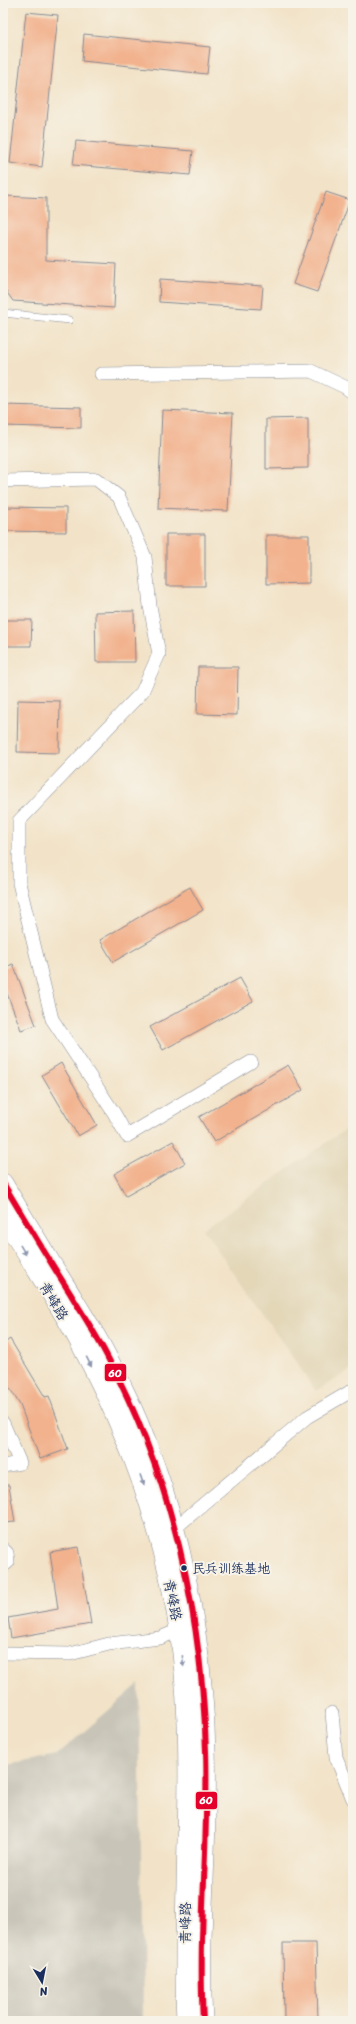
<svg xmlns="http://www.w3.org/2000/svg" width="356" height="2024" font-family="Sriracha,'LXGW WenKai TC',sans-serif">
<rect width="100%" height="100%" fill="#f7f3e8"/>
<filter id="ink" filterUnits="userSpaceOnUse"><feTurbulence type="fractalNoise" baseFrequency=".025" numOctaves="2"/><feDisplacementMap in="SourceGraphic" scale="8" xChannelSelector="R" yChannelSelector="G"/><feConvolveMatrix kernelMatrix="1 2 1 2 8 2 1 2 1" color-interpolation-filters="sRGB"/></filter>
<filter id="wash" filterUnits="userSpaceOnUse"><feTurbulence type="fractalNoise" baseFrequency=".012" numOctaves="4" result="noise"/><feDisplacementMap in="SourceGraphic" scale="16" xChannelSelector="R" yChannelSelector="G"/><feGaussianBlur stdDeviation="0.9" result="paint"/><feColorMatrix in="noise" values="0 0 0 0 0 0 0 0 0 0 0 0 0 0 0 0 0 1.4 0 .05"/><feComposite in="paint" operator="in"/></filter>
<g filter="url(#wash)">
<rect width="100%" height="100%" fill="#f2e3c8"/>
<path fill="#e3d7b8" d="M353,1124V1369L316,1391L203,1229Z"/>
<path fill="#c8c4b8" d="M139,1684L143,2021H3V1766L57,1755Z"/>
<g id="blocks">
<path fill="#f2b28e" d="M26,12L58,15L42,167L10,163Z
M84,34L210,47L207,74L82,61Z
M76,141L193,151L190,175L73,165Z
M326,192L350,200L317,292L293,284Z
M5,196L46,198V260L116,264L114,308L13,301L3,287Z
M160,279L263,286L261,309L159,302Z
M3,405L81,407V428L3,426Z
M162,410L233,413L228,511L158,508Z
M308,418V468L266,469V419Z
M3,507L66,508V532L3,531Z
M166,534H205V586H166Z
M266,535H309V583L266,584Z
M134,611L135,662H96L95,612Z
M3,620H32L31,646H3Z
M198,667H238L237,715L197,714Z
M18,700L60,701L59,753L17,752Z
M190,887L203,910L113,962L100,940Z
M13,964L36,1025L21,1030L3,983V968Z
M240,978L253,1001L163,1050L150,1027Z
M61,1063L97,1125L78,1136L42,1075Z
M288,1065L303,1090L214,1142L199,1117Z
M173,1141L185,1163L126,1196L114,1174Z
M10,1339L45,1397L49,1396L68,1449L40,1459L20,1405L3,1377V1344Z
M3,1485H9L15,1522L3,1523Z
M78,1547L91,1624L11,1638L8,1618L58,1609L50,1552Z
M283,1943H316L318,2021H284Z"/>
</g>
</g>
<g filter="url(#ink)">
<use href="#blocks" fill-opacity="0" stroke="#868993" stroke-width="1"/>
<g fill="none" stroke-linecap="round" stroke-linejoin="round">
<defs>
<path id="service" d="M3,313L69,320"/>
<path id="minor" d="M101,374L311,371L345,387L353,393
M3,481L96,479L119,497L145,557L150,606L159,654L142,692L19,821V883L52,1019L114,1113L127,1136L251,1062
M3,1423L20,1463L3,1466
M167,1531L175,1528L307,1417L353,1390
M3,1549L7,1553L8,1562L3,1566
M3,1653L70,1654L109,1644L160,1638L179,1630
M332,1713L336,1757L353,1799"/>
<path id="secondary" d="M3,1183C25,1220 47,1257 70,1293C83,1315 97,1336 108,1358C172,1479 202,1614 206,1751C209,1841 198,1931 203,2021
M3,1216C29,1259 57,1300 80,1343C135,1446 174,1557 184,1673C194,1789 181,1905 186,2021"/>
</defs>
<use href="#service" stroke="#868993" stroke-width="8"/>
<use href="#minor" stroke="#868993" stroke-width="14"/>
<use href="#secondary" stroke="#868993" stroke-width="20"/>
<use href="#service" stroke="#fff" stroke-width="7"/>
<use href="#minor" stroke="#fff" stroke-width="13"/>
<use href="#secondary" stroke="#fff" stroke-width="19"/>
<defs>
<path id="bus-1" d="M3,1183C25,1220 47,1257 70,1293C83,1315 97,1336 108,1358C172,1479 202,1614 206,1751C209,1841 198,1931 203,2021"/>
</defs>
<use href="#bus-1" stroke="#f7f3e8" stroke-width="9"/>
<use href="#bus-1" stroke="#e4002b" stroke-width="6"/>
</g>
<defs><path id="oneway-solid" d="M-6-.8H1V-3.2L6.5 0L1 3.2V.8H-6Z"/></defs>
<g fill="#8d97ae">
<use href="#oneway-solid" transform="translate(23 1250) rotate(59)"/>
<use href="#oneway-solid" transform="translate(89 1362) rotate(63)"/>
<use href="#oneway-solid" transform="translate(142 1480) rotate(70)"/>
<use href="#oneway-solid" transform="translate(183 1661) rotate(83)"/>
</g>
</g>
<circle fill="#1b2f5e" stroke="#f7f3e8" stroke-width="1.5" cx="184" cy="1568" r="3.5"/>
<g text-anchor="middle" stroke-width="4" stroke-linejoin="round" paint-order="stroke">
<g font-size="13" fill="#1b2f5e" stroke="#f7f3e8" text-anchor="start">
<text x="192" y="1573">民兵训练基地</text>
</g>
<g font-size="14" fill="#1b2f5e" stroke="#f7f3e8">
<text transform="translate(54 1301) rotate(59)" y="5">青峰路</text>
<text transform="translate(173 1600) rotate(79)" y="5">青峰路</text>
<text transform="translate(185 1923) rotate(-89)" y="5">青峰路</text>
</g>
</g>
<g stroke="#f7f3e8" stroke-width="1.5">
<rect x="104" y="1363" width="23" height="19" rx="4" fill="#e4002b"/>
<rect x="195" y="1791" width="23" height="19" rx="4" fill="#e4002b"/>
</g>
<g font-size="11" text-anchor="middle" font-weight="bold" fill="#fff">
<text x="115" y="1377">60</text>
<text x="206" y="1804">60</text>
</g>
<rect width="356" height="2024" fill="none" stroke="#f7f3e8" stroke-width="16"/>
<g transform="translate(42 1982) rotate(170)" stroke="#f7f3e8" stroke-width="3" paint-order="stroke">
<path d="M0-3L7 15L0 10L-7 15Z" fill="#1b2f5e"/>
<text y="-6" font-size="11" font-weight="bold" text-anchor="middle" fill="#1b2f5e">N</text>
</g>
</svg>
